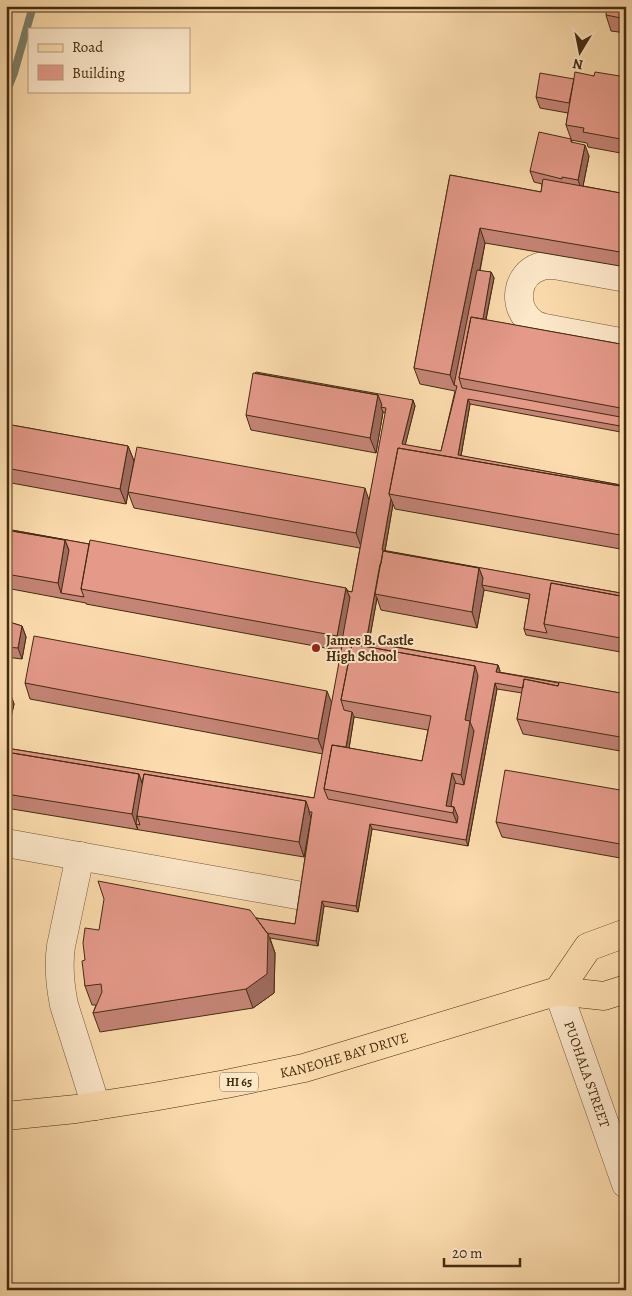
<svg xmlns="http://www.w3.org/2000/svg" width="632" height="1296" font-family="Alegreya,serif">
<rect width="100%" height="100%" fill="#fcdcae"/>
<filter id="stains"><feTurbulence type="fractalNoise" baseFrequency=".004" numOctaves="4"/><feColorMatrix values="0 0 0 0 .2 0 0 0 0 .09 0 0 0 0 .02 0 0 0 .5 -.17"/></filter>
<radialGradient id="worn" r=".72"><stop offset=".6" stop-color="#630" stop-opacity="0"/><stop offset="1" stop-color="#630" stop-opacity=".3"/></radialGradient>
<g fill="none" stroke-linecap="round" stroke-linejoin="round">
<path stroke="#7b8269" stroke-width="8" d="M6,93L14,73L33,6"/>
<defs>
<g id="minor">
<path d="M626,278L554,265C550,265 545,265 542,266C515,273 511,309 534,324C537,326 541,327 545,328L626,343"/>
<path d="M6,843L297,895"/>
<path d="M80,856L61,946C58,966 60,985 64,1005L96,1106"/>
<path id="s1" d="M558,991L626,1184"/>
</g>
<g id="major">
<path d="M558,991L588,947L626,933"/>
<path id="s2" d="M6,1116L76,1109L153,1097L226,1084L304,1068L558,991L604,996L626,989"/>
</g>
</defs>
<use href="#minor" stroke="#725737" stroke-width="29"/>
<use href="#major" stroke="#442b0f" stroke-width="29"/>
<use href="#minor" stroke="#fde8ca" stroke-width="28"/>
<use href="#major" stroke="#fcdcae" stroke-width="28"/>
</g>
<path fill="#c48476" stroke="#442b0f" fill-rule="evenodd" d="M626,6V33L611,31L606,15Z
M594,76L626,77V154L588,147L587,143L571,140L572,142L589,156L583,186L626,194V267L485,243L480,271L491,272L494,278L486,320L626,345V433L470,404L461,456L626,486V550L395,509L393,504L385,551L626,594V653L526,635L524,629L529,599L484,590L477,628L381,610L377,598L369,642L498,665L500,671L499,672L626,694V752L523,734L517,719L522,693L497,689L468,846L372,829L358,912L324,906L318,946L270,938L275,953L274,993L253,1008L100,1032L93,1013L96,1005H92L85,986V960L99,930L256,918L295,924L311,818L304,857L6,808V748L314,798L323,754L30,699L25,683L332,703L342,651L86,604V603L6,588V529L89,544L346,588L348,591L352,592L360,548L134,508L128,492L369,501L386,413L383,412L376,453L251,430L246,415L413,400L415,406L405,445L441,451L455,391L420,384L414,368L450,175L541,192L542,184L534,182L530,171L571,139L566,125L568,113L540,108L536,97L574,79ZM354,717L428,730L422,761L349,748Z
M6,424L128,446L134,461L126,504L6,482Z
M6,621L22,626L26,637L22,659L6,657Z
M6,692L10,693L14,704L9,726H6Z
M626,791V859L502,837L496,822Z"/>
<path fill="#a06b60" stroke="#442b0f" d="M585,145L589,156L582,191L578,180Z
M480,228L485,243L457,386L454,385L450,375Z
M491,272L494,278L483,333L481,328Z
M378,395L383,407H381L383,412L376,453L370,438Z
M468,399L470,404L460,461L458,455Z
M413,400L415,406L404,450L402,444Z
M128,446L134,461L126,504L120,489Z
M365,488L370,503L362,549L356,533Z
M391,499L393,504L384,556L382,550Z
M65,540L71,556L61,593L58,583Z
M380,564L382,570L375,594L377,598L368,648L366,642Z
M479,568L485,583L482,585L484,590L477,628L472,612Z
M346,588L352,603L342,646H341L337,636Z
M22,626L26,637L22,659L18,648Z
M498,665L500,671L499,677L496,672Z
M475,666L481,681L466,790L461,775L465,720Z
M495,683L497,689L468,846L466,840Z
M327,691L333,706L324,754L318,739Z
M10,693L14,704L9,726L6,719V709Z
M352,712L354,717L347,761L345,755Z
M452,773L458,789L460,822L459,828L453,813L446,806Z
M139,774L144,789L137,816L139,822L136,824L138,830L132,814Z
M306,801L310,812H309L311,818L304,857L299,842Z
M370,824L372,829L358,912L356,906Z
M322,901L324,906L318,946L316,941Z
M268,934L275,953L274,993L253,1008L246,989Z"/>
<path fill="#e49989" stroke="#442b0f" fill-rule="evenodd" d="M607,6H626V19L606,15Z
M575,72L594,76L595,72L626,77V140L583,132L584,128L566,125Z
M540,73L574,79L569,103L536,97Z
M539,132L571,139V142L585,145L578,180L562,177V179L530,171Z
M450,175L541,192L543,179L626,194V253L480,228L450,375L414,368Z
M477,270L491,272L483,319L471,317L459,378L462,388L626,418V427L468,399L458,455L626,486V487L398,448L389,494L391,499L382,550L626,594V597L551,583L544,624L547,633L524,629L530,594L482,585L483,578L479,568L383,551L381,564H380L366,642L498,665L496,672L559,683L558,686L524,679L523,688L495,683L466,840L370,824L356,906L322,901L316,941L267,933L256,918L295,924L312,812H309V810L306,801L144,774L142,783L139,774L6,752V748L314,798L342,646H341L350,597L347,591L352,592L386,408L381,407L382,405L378,395L255,373L256,372L413,400L402,444L441,451L457,386L454,385ZM352,644L475,666L478,676L470,722L474,731L464,785L455,783L451,806L454,807L458,817L457,823L328,799L324,789L332,745L346,747L352,712L344,710L341,700Z
M471,317L626,345V409L459,378Z
M253,373L378,395L370,438L246,415Z
M6,424L128,446L120,489L6,468Z
M137,447L365,488L356,533L128,492Z
M398,448L626,487V536L389,494Z
M6,529L89,544L81,589L84,597L61,593L69,550L65,540L6,530Z
M6,530L65,540L58,583L6,574Z
M90,540L346,588L337,636L81,589Z
M383,551L479,568L472,612L375,594Z
M551,583L626,597V639L544,624Z
M6,621L22,626L18,648L6,647Z
M34,636L327,691L318,739L25,683Z
M352,644L475,666L465,720L470,721L461,775L452,773L446,806L454,807L453,813L324,789L332,745L422,761L431,716L341,700Z
M524,679L558,686L559,682L626,694V738L517,719Z
M6,692L10,693L6,709Z
M6,752L139,774L132,814L6,794Z
M505,770L626,791V845L496,822Z
M144,774L306,801L299,842L137,816Z
M137,816L140,825L136,824Z
M98,881L250,910L268,934L267,974L246,989L93,1013L102,992L101,984L85,986L82,961L85,960L83,943L85,928L99,930L104,899Z"/>
<circle fill="#8f2418" stroke="#fde8ca" stroke-width="2" cx="316" cy="648" r="5"/>
<g text-anchor="middle" stroke-width="4" stroke-linejoin="round" paint-order="stroke">
<rect fill="#fde8ca" stroke="#7c6447" stroke-width="1" x="220" y="1072.5" width="38" height="19" rx="4"/>
<g font-size="12" font-weight="bold" fill="#442b0f">
<text x="239" y="1086">HI 65</text>
</g>
<g font-size="14" font-weight="bold" fill="#442b0f" stroke="#fde8ca" text-anchor="start">
<text x="326" y="645">James B. Castle<tspan x="326" dy="16">High School</tspan></text>
</g>
<g font-size="14" fill="#442b0f" stroke="#fde8ca">
<text dy="5" stroke="none"><textPath href="#s2" startOffset="344">KANEOHE BAY DRIVE</textPath></text>
<text dy="5" stroke="none"><textPath href="#s1" startOffset="88">PUOHALA STREET</textPath></text>
</g>
</g>
<rect width="632" height="1296" fill="none" stroke="#fcdcae" stroke-width="25"/>
<rect x="8" y="8" width="617" height="1281" fill="none" stroke="#442b0f" stroke-width="2.5"/>
<rect x="12" y="12" width="607" height="1271" fill="none" stroke="#442b0f"/>
<rect x="28" y="28" width="162" height="65" fill="#fde8ca" stroke="#b39c7f"/>
<rect x="38" y="44" width="25" height="8" fill="#fcdcae" stroke="#b39c7f"/>
<text x="72" y="52" font-size="15" fill="#442b0f">Road</text>
<rect x="38" y="65" width="25" height="15" fill="#e49989" stroke="#b39c7f"/>
<text x="72" y="78" font-size="15" fill="#442b0f">Building</text>
<g transform="translate(580 52) rotate(190)" stroke="#fde8ca" stroke-width="4" paint-order="stroke">
<path d="M0-4L9 19L0 12L-9 19Z" fill="#442b0f"/>
<text y="-8" font-size="14" font-weight="bold" text-anchor="middle" fill="#442b0f">N</text>
</g>
<path d="M444 1258v8h76v-8" fill="none" stroke="#442b0f" stroke-width="2.5"/>
<text x="452" y="1258" font-size="15" fill="#442b0f" stroke="#fde8ca" stroke-width="4" paint-order="stroke">20 m</text>
<rect width="100%" height="100%" filter="url(#stains)"/>
<rect width="100%" height="100%" fill="url(#worn)"/>
</svg>
